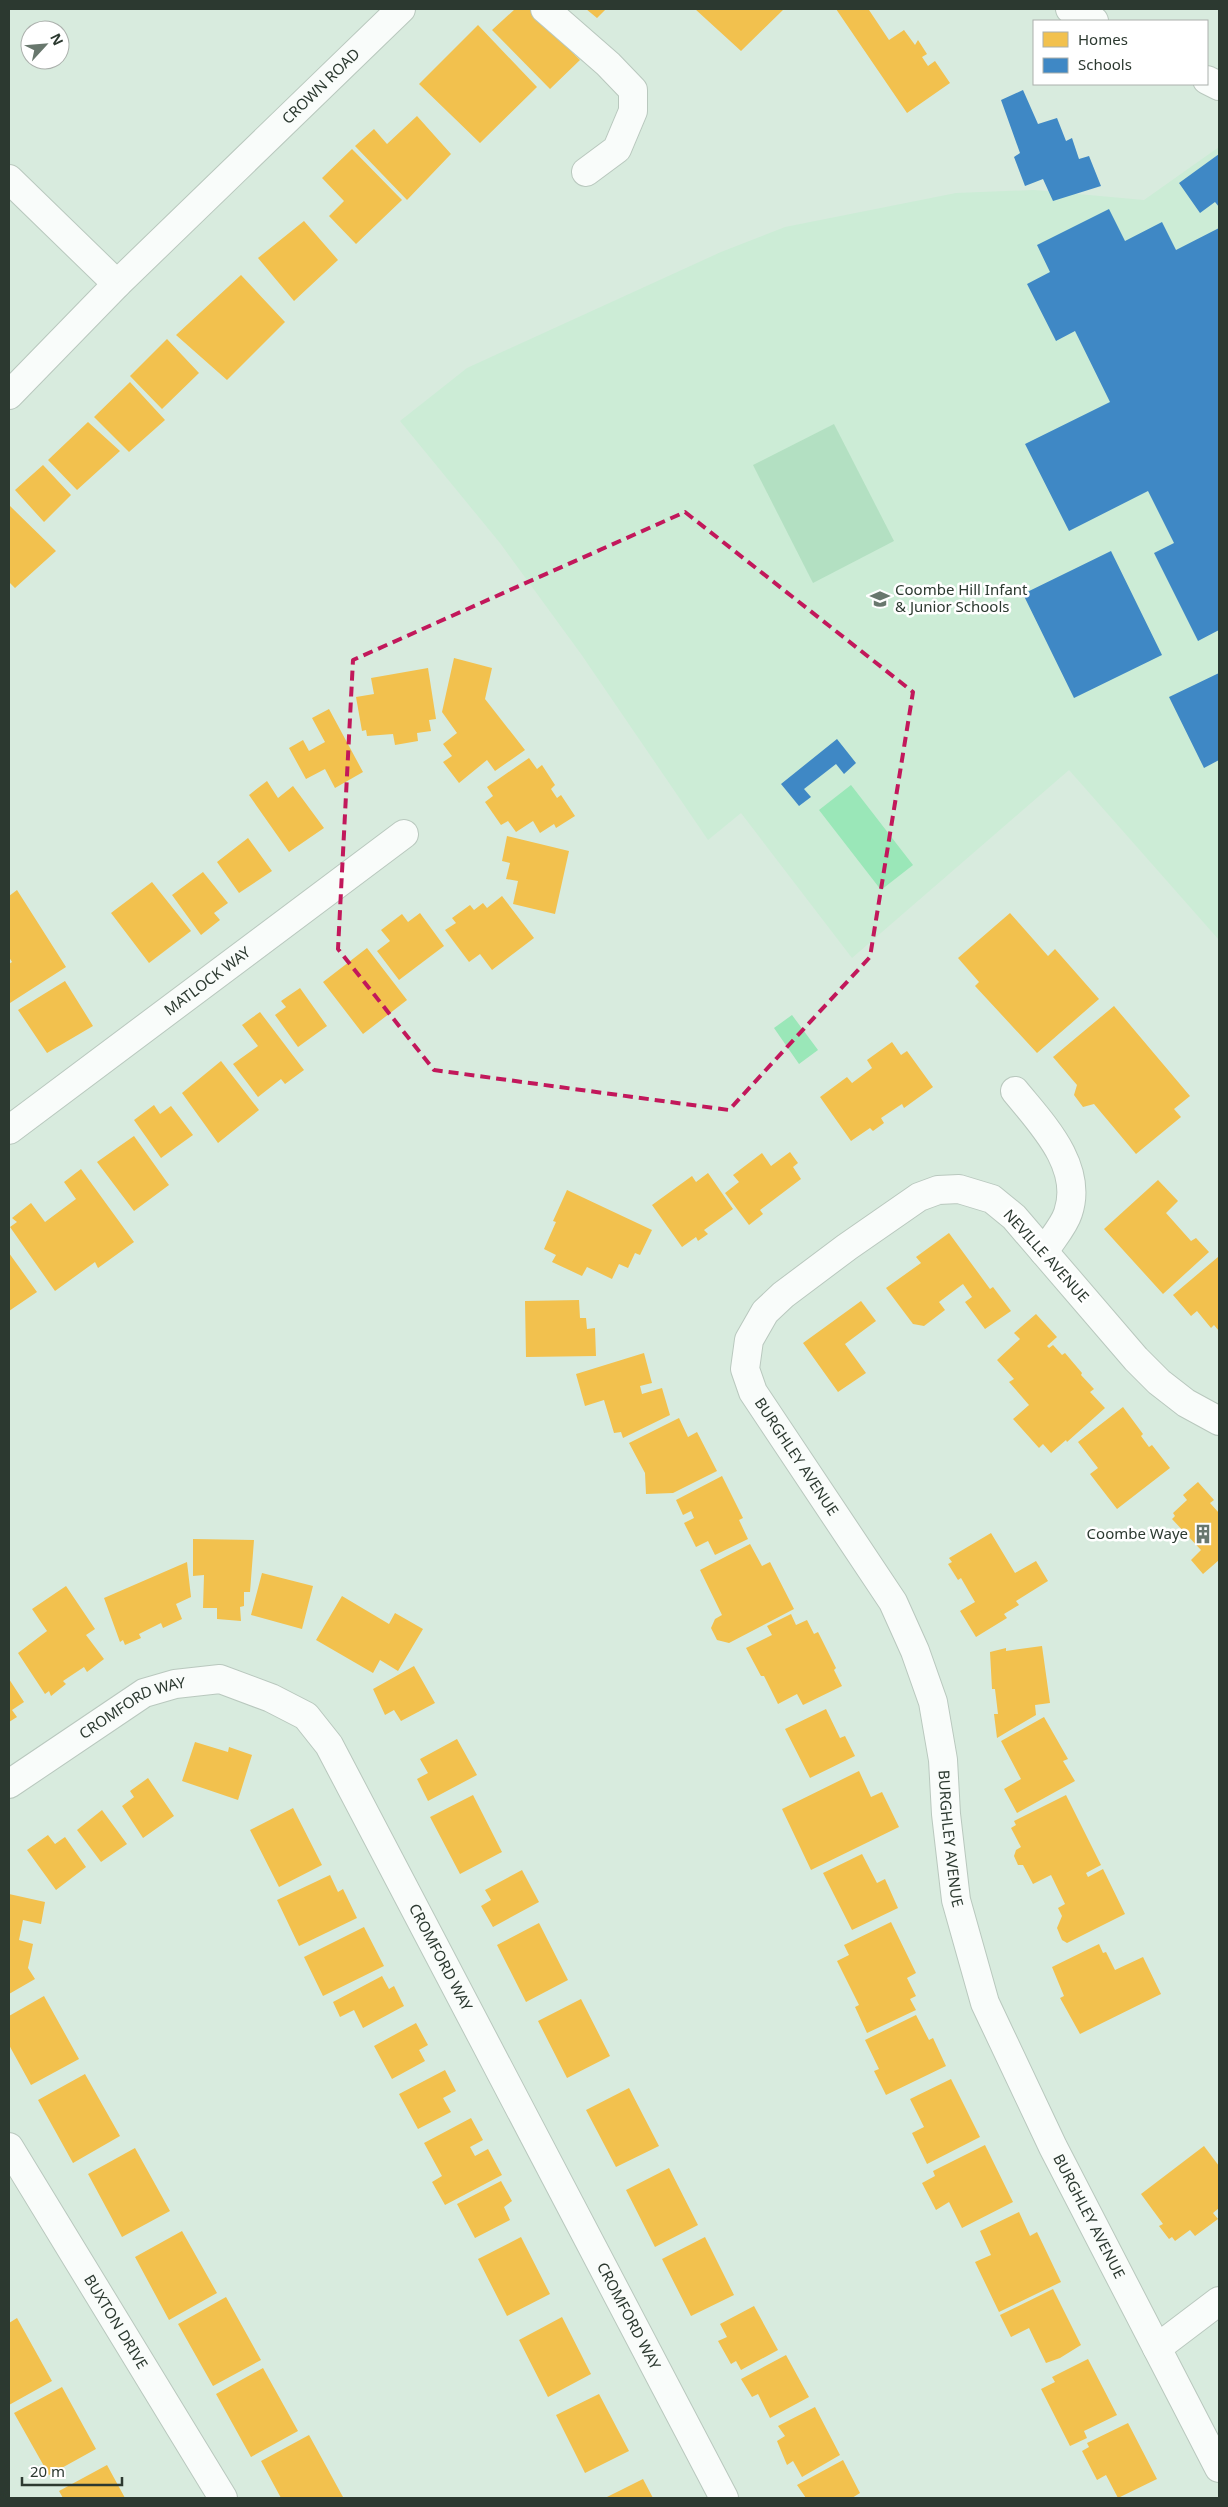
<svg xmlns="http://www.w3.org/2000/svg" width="1228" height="2507" font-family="'Noto Sans',sans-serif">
<rect width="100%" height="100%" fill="#d8ebde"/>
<path fill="#ccecd6" d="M1219,147V940L1069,770L852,958L741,813L708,840L581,654L500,543L400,421L467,368L721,252L785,227L956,193L1034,190L1144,200Z"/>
<path fill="#b3e0c2" d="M834,424L894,541L813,583L753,465Z"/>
<path fill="#9ae7b8" d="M851,785L913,865L881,890L819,810Z
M792,1015L818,1050L799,1064L774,1028Z"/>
<path fill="#f2c14e" d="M515,9H529L580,60L550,89L492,30Z
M586,9H606L597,18Z
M695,9H784L741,51Z
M836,9H870L869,10L889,40L904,30L915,45L918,40L927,54L922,57L928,66L935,61L950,83L907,113Z
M478,25L537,87L480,143L419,84Z
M417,116L451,154L407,200L355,146L374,129L387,144Z
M352,149L402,200L356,244L329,216L344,201L322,178Z
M304,221L338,260L294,301L258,258Z
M241,275L285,322L227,380L176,335Z
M167,339L199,373L162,409L130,376Z
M130,382L165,420L129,452L94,417Z
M88,422L120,451L77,490L48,460Z
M43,465L71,495L44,522L15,490Z
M9,505L56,551L15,588L9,582Z
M454,658L492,668L485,699L525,750L495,771L487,760L459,783L443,762L452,756L443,744L457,733L442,712Z
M428,668L436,719L429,720L431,731L417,733L418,741L395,745L393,734L367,736L366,730L362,731L356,697L374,694L371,678Z
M329,709L363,772L335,788L325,769L306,779L289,748L303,740L309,751L325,742L312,718Z
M529,758L537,769L542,765L555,785L551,789L557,798L561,795L575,816L556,828L554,824L540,833L533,821L516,832L508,821L501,825L485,802L493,796L487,787Z
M267,781L278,798L293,786L324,828L289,852L249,795Z
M507,836L569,851L555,914L513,904L518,881L506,879L510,863L502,861Z
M248,838L272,871L239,893L217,862Z
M203,872L228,903L214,913L220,920L201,935L172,895Z
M152,882L191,931L149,963L111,913Z
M17,890L66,967L10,1003L9,964L12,962L9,957V896Z
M502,896L534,938L492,970L480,954L469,962L445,930L456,923L452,918L470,905L474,910L483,903L487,908Z
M420,913L444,946L399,980L377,951L390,941L381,930L402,914L408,922Z
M1010,913L1048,956L1055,949L1099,999L1037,1053L975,986L979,982L958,958Z
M367,948L407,1000L363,1034L323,982Z
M65,981L93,1026L47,1053L18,1010Z
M300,988L327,1026L298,1047L275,1015L286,1007L281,1001Z
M1114,1006L1190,1096L1174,1109L1181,1117L1136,1154L1094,1104L1083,1107L1074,1095L1077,1085L1053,1057Z
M260,1012L304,1070L285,1084L281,1079L258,1097L233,1064L258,1046L242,1025Z
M892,1042L901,1055L907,1051L933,1087L904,1108L902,1104L881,1118L884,1123L873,1131L870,1128L851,1141L820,1097L847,1077L852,1083L872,1068L867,1060Z
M221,1061L259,1110L218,1143L182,1093Z
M154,1105L160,1114L171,1106L193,1135L161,1158L134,1120Z
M134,1136L169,1185L134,1211L97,1162Z
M790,1152L798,1163L793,1167L801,1179L760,1210L763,1214L749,1225L725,1193L739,1182L733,1175L762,1153L771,1166Z
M81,1169L134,1242L98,1268L95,1262L55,1291L10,1227L17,1222L12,1218L31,1203L45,1222L76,1199L64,1182Z
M708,1173L733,1209L704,1230L708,1234L698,1241L696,1237L682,1247L652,1205L692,1176L696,1182Z
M1158,1180L1178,1201L1166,1213L1191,1241L1196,1238L1209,1252L1163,1294L1104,1229Z
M567,1190L652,1230L640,1255L635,1253L628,1268L619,1264L612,1279L587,1267L582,1276L552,1262L556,1255L544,1249L556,1222L553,1221Z
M949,1233L990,1289L993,1287L1011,1311L985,1329L965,1302L972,1297L963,1284L939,1302L945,1310L924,1326L913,1324L886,1288L921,1263L916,1257Z
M9,1253L37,1292L9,1311Z
M1218,1257L1219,1259V1331L1214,1325L1211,1328L1197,1311L1191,1316L1173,1295Z
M579,1300L580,1318H586L587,1329L595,1328L596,1356L526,1357L525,1301Z
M861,1301L876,1321L845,1344L866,1373L838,1392L803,1343Z
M1036,1314L1057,1337L1047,1346L1049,1348L1053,1345L1062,1355L1065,1353L1082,1373L1081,1375L1094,1389L1090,1392L1105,1408L1067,1442L1066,1440L1051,1453L1043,1444L1039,1448L1013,1419L1029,1405L1009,1382L1014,1379L997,1360L1020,1339L1014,1333Z
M644,1353L652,1383L640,1386L642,1394L662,1388L670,1415L623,1438L621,1432L614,1433L604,1400L585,1406L576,1374Z
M1123,1407L1143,1434L1141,1436L1149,1447L1152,1445L1170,1468L1117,1509L1090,1474L1098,1468L1078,1442Z
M679,1418L688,1437L697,1432L717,1471L673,1493L646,1494L645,1473L629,1443Z
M722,1476L743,1518L739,1520L748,1539L715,1555L708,1541L696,1547L684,1523L694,1518L691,1511L683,1515L676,1500Z
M1198,1482L1214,1500L1210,1503L1219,1513V1560L1203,1574L1191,1560L1201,1550L1172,1519L1175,1516L1173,1513L1187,1500L1183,1495Z
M991,1533L1015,1573L1036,1561L1048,1581L1016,1601L1019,1605L1004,1614L1007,1618L976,1637L960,1611L975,1602L961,1578L958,1580L948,1564L952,1562L949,1558Z
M193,1539L254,1540L250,1592H244V1606L240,1607L241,1621L217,1619V1608H203L204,1575L193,1576Z
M750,1544L762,1566L770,1562L794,1609L729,1643L717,1640L711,1628L715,1619L722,1615L700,1570Z
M187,1562L191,1597L176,1604L182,1619L163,1628L161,1623L139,1634L141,1638L125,1645L123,1640L120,1642L104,1598Z
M262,1573L313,1586L302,1629L251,1615Z
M66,1586L95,1629L86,1635L104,1659L87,1672L84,1667L63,1681L66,1684L51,1696L49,1691L45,1694L18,1653L47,1631L32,1609Z
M342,1596L389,1624L395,1613L423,1629L398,1671L380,1660L373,1673L316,1640Z
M791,1614L796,1625L807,1620L814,1634L818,1632L836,1668L834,1670L842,1686L803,1705L797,1694L778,1704L764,1676H761L746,1648L772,1635L767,1626Z
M1042,1646L1050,1703L1035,1705L1036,1715L997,1738L994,1714H998L995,1689H992L990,1652L1006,1648V1651Z
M414,1666L435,1703L401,1721L394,1710L385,1715L373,1689Z
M9,1679L24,1702L12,1710L17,1717L9,1722Z
M826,1709L840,1738L845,1736L855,1756L810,1778L785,1729Z
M1044,1717L1068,1759L1063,1761L1075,1781L1017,1813L1004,1789L1021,1779L1001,1741Z
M457,1739L477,1775L428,1801L417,1779L428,1773L420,1759Z
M195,1742L228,1752L229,1747L252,1755L238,1800L182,1781Z
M859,1771L871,1797L882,1792L899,1827L811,1870L782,1809Z
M148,1778L174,1816L143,1838L122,1806L134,1797L130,1791Z
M473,1795L502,1852L460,1874L430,1817Z
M1066,1795L1101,1865L1086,1873L1088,1877L1103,1869L1125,1914L1067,1943L1062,1940L1057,1928L1062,1916L1058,1908L1065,1904L1051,1875L1033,1884L1023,1865H1018L1014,1856L1016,1850L1021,1847L1011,1828L1016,1825L1014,1821Z
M293,1808L322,1865L279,1887L250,1830Z
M102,1810L127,1844L101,1862L77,1830Z
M48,1835L55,1844L65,1837L86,1867L56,1890L27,1850Z
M862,1854L877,1883L885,1879L898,1908L852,1930L823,1873Z
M522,1870L539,1902L493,1927L481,1906L491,1900L485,1890Z
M330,1875L338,1892L343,1889L357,1918L299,1946L277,1900Z
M9,1894L45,1902L41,1924L23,1920L19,1940L33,1944L28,1968L35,1979L9,1994Z
M891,1922L916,1973L907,1978L916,1996L910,1999L916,2010L867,2033L855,2007L859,2005L837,1961L849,1955L844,1945Z
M539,1923L568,1980L526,2002L497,1945Z
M364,1927L384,1966L323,1996L304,1957Z
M1099,1944L1103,1953L1106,1952L1115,1970L1143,1957L1161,1994L1080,2034L1060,1998L1064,1996L1052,1967Z
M382,1976L389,1989L394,1986L404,2006L363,2028L354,2010L340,2017L333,2002Z
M44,1996L79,2059L31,2085L9,2045V2016Z
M581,1999L610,2056L567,2078L538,2021Z
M916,2015L929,2040L933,2038L946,2066L886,2095L874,2071L879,2069L865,2040Z
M416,2023L428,2045L419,2050L425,2061L392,2079L374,2046Z
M445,2070L456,2091L443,2098L451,2112L418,2129L399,2094Z
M85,2074L120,2136L73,2163L38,2100Z
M951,2079L980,2137L927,2164L912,2133L924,2127L910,2099Z
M629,2088L659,2146L616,2167L586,2110Z
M471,2118L483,2140L470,2147L475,2156L488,2149L502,2175L445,2205L432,2182L442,2176L424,2143Z
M985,2145L1013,2202L962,2228L949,2202L936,2210L922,2183L935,2176L933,2171Z
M1204,2146L1219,2166V2208L1213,2213L1218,2219L1195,2236L1190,2230L1175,2241L1172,2237L1169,2239L1159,2226L1163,2224L1141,2194Z
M135,2148L170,2211L122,2237L88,2174Z
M669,2168L698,2225L655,2247L626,2190Z
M501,2181L512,2201L504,2207L510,2220L475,2238L457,2204Z
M1019,2212L1030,2236L1037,2232L1061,2282L999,2312L975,2262L991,2255L980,2231Z
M182,2231L217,2293L169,2320L135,2257Z
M521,2237L550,2294L507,2316L478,2259Z
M705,2237L734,2295L691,2316L662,2259Z
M1053,2289L1081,2345L1060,2358L1046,2363L1029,2328L1011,2337L1000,2315Z
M226,2297L261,2360L213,2386L178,2324Z
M754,2306L778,2350L741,2370L736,2361L731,2364L718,2341L727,2337L720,2324Z
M562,2317L591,2374L548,2397L519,2340Z
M17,2318L52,2381L9,2405V2323Z
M786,2355L809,2397L770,2418L758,2394L752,2397L741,2379Z
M1088,2359L1117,2415L1084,2431L1087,2438L1070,2446L1041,2389L1055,2382L1052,2377Z
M263,2368L298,2431L251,2457L216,2394Z
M62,2387L96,2449L49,2475L14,2413Z
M599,2394L629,2451L585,2473L556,2415Z
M815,2407L840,2455L802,2477L793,2461L787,2465L777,2441L785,2436L778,2426Z
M1128,2423L1157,2479L1118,2498L1106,2475L1097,2480L1082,2451L1089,2447L1087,2443Z
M309,2435L343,2497L341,2498H281L261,2461Z
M843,2460L860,2493L852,2498H806L797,2485Z
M107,2465L125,2498H63L59,2491Z
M643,2479L653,2498H605Z"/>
<path fill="#3f88c5" d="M1023,90L1038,124L1057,118L1066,141L1072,138L1079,159L1089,156L1101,186L1053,201L1043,179L1025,186L1014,157L1020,153L1001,100Z
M1219,154V207L1215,202L1200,213L1179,183Z
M1109,209L1125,241L1162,222L1176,250L1219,228V630L1198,641L1154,553L1174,543L1148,491L1069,531L1025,444L1110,402L1075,331L1056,341L1027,284L1050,272L1037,245Z
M1111,551L1162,655L1074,698L1023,594Z
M1219,673V760L1204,768L1169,697Z
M837,739L856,763L844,774L836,764L804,789L811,797L799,806L781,784Z"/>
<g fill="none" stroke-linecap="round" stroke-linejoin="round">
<defs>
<g id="minor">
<path d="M545,9L608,64L633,90V111L617,149L586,172"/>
<path d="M9,179L117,284"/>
<path id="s1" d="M9,395L117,284L401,9"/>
<path d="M1015,1091C1041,1123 1084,1166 1068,1213C1064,1226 1051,1240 1044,1252"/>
<path id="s2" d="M9,1130L404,834"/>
<path id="s3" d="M1219,1421L1186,1403L1159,1382L1136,1359L1014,1217L992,1199L959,1189L938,1190L919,1197L847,1247L783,1295L765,1312L749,1340L745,1369L753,1392L893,1602L915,1651L933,1702L943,1760L946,1814L956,1900L985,2003L1053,2147L1219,2468"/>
<path id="s4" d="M9,1784L144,1693L175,1684L220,1679L271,1698L306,1716L329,1745L724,2498"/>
<path id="s5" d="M9,2147L223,2498"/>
<path d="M1157,2348L1219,2301"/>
</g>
<path id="major" d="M1070,9L1094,21
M1207,80L1219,86"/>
</defs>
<use href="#minor" stroke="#b9c8be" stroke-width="30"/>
<use href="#major" stroke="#b9c8be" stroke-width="30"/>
<use href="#minor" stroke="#f9fcfa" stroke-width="28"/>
<use href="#major" stroke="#f9fcfa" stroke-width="28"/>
</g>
<path fill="none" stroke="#c2185b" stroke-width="4" stroke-dasharray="10 6" stroke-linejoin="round" d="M685,512L913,692L870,957L729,1110L434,1070L338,949L353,660Z"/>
<defs>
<symbol id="school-bare" viewBox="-9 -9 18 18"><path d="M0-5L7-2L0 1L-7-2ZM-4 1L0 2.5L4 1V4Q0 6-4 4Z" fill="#68776d" stroke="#fff" stroke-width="2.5" paint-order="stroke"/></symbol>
<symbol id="building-bare" viewBox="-9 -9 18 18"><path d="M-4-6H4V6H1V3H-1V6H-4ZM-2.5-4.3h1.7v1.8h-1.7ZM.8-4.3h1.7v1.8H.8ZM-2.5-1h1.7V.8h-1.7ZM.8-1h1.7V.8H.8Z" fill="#68776d" stroke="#fff" stroke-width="2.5" paint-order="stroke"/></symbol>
</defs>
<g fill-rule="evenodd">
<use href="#school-bare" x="866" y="585" width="28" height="28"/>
<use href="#building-bare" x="1189" y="1520" width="28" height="28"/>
</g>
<g text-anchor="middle" stroke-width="5" stroke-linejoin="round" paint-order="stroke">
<g font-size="15" fill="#2c3930" stroke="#fff">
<text dy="5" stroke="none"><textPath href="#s1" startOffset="439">CROWN ROAD</textPath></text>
<text dy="5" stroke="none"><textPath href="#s2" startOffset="248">MATLOCK WAY</textPath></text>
<text transform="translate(1046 1256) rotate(48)" y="5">NEVILLE AVENUE</text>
<text dy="5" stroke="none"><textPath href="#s3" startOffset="752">BURGHLEY AVENUE</textPath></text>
<text dy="5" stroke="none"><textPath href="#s4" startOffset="146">CROMFORD WAY</textPath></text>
<text dy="5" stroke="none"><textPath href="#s3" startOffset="1172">BURGHLEY AVENUE</textPath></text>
<text dy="5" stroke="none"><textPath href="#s4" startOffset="611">CROMFORD WAY</textPath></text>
<text dy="5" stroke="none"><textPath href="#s3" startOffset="1578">BURGHLEY AVENUE</textPath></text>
<text dy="5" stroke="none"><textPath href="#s4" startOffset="1016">CROMFORD WAY</textPath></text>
<text dy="5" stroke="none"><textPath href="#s5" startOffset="205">BUXTON DRIVE</textPath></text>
</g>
<g font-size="15" fill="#2c3930" stroke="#fff" text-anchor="start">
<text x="895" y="595">Coombe Hill Infant<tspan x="895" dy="17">&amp; Junior Schools</tspan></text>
<text x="1188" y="1539" text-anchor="end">Coombe Waye</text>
</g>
</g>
<rect width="1228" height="2507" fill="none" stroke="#2c3930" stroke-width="20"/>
<rect x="1033" y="20" width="175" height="65" fill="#ffffff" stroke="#abb0ac"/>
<rect x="1043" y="32" width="25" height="15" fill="#f2c14e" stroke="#abb0ac"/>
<text x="1078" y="45" font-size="15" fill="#2c3930">Homes</text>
<rect x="1043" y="58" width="25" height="15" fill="#3f88c5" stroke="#abb0ac"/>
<text x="1078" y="70" font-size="15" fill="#2c3930">Schools</text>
<g transform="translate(45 45) rotate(64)"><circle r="24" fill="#ffffff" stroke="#abb0ac"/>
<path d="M0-4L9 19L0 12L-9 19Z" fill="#68776d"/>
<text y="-8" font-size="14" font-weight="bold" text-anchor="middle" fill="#2c3930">N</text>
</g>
<path d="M22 2477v8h100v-8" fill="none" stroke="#2c3930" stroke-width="2.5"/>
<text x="30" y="2477" font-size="15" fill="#2c3930" stroke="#ffffff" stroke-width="4" paint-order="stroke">20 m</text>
</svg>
